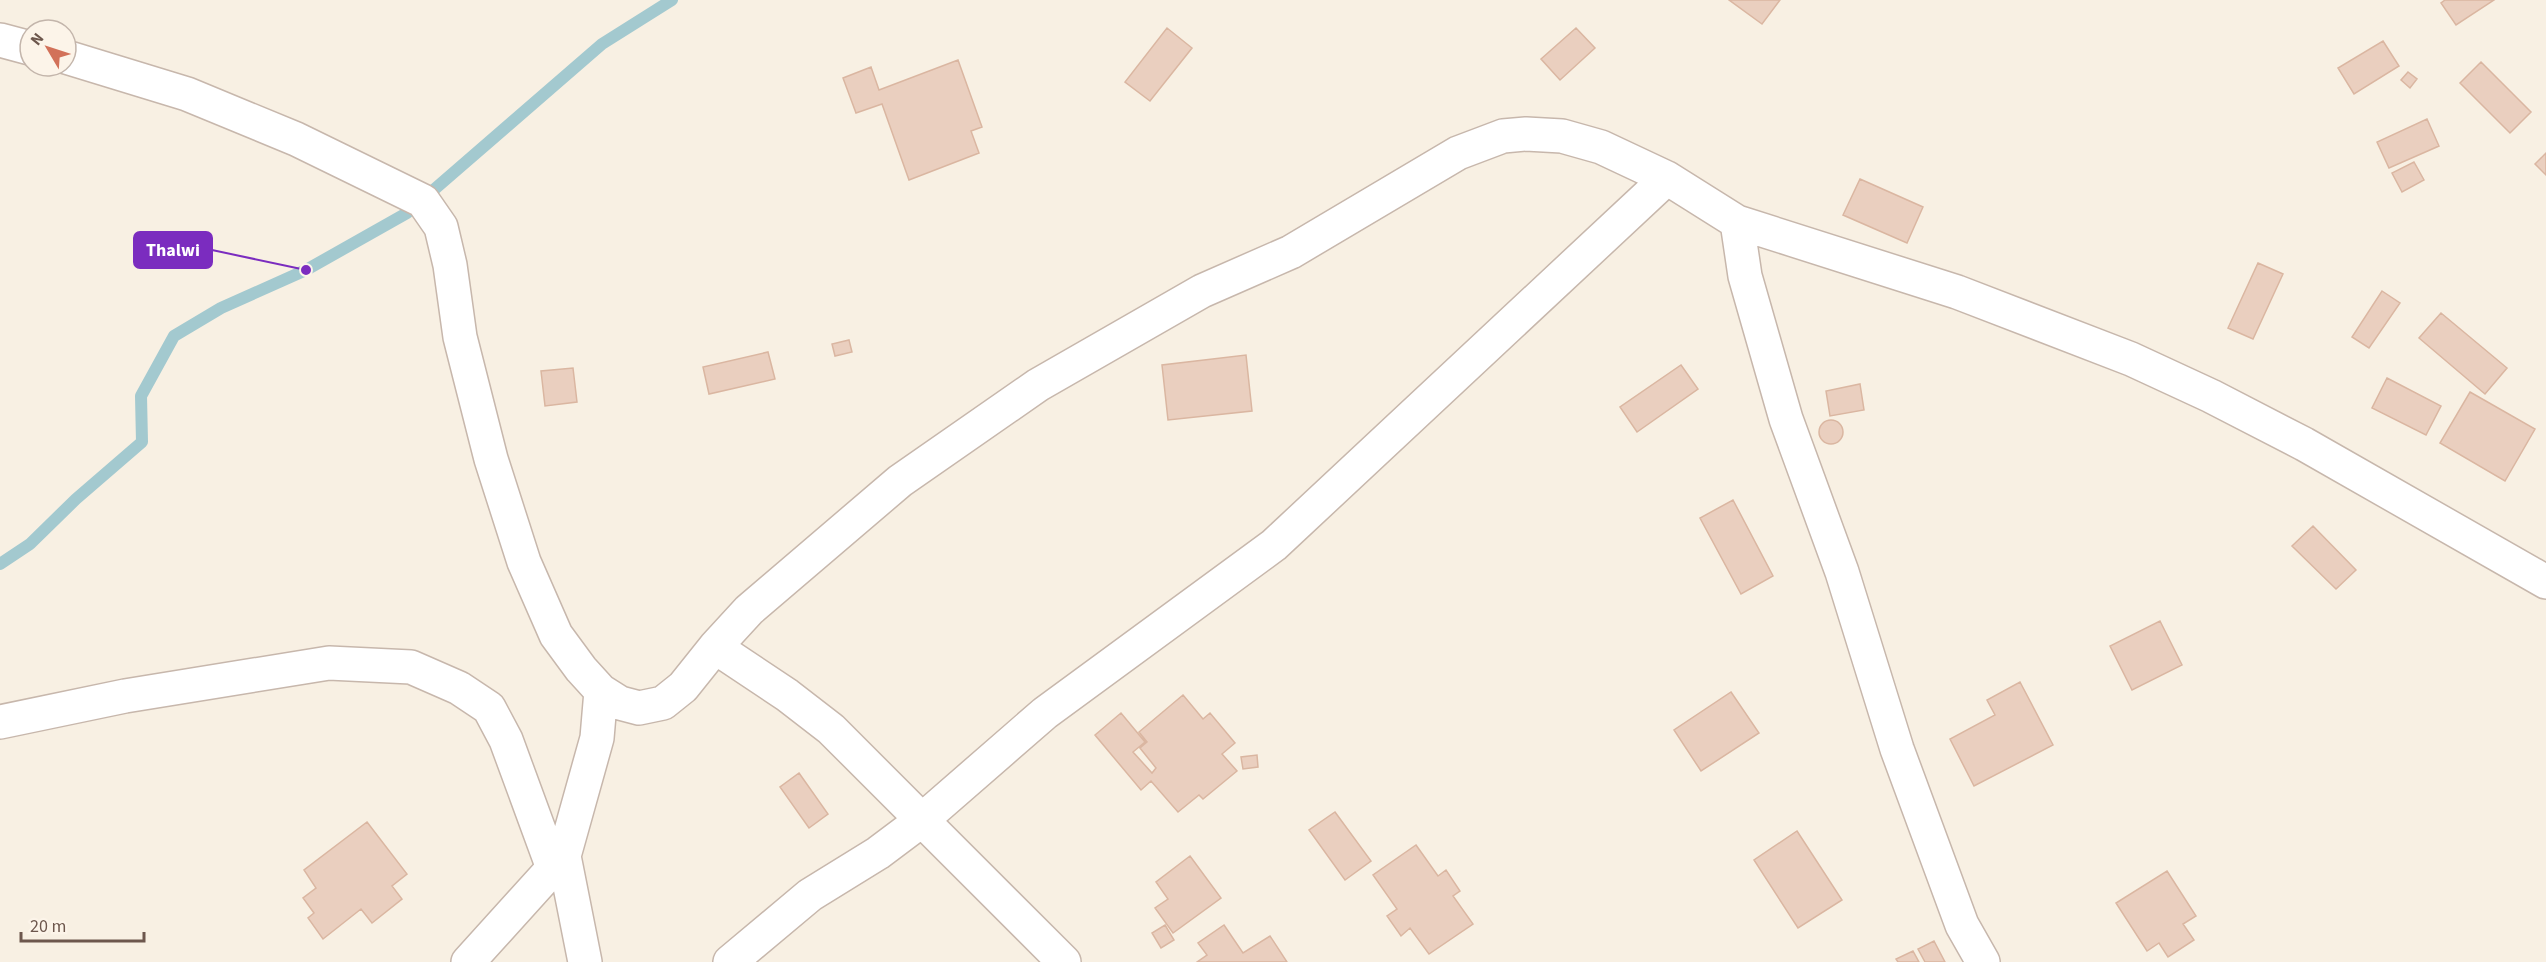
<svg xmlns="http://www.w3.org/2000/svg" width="2546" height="962" font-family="'Source Sans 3',sans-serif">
<rect width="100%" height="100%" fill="#f8f0e3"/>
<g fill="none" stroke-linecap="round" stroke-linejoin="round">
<path stroke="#a3c9cf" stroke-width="12" d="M0,564L30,544L76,499L142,442L141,396L174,336L221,308L306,270L407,213L602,44L672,0"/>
</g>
<path fill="#eacfbf" stroke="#dab6a1" stroke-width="1.5" d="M1729,0H1780L1762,24Z
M2445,0H2494L2456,25L2441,3Z
M1167,28L1192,48L1150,101L1125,82Z
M1576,28L1595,48L1560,80L1541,59Z
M2383,41L2399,66L2354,94L2338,68Z
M958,60L982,127L971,131L979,153L909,180L882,104L856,113L843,78L871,67L879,90Z
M2481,62L2531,112L2510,133L2460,83Z
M2408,72L2417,79L2410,88L2401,80Z
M2427,119L2439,146L2389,168L2377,142Z
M2546,153V175L2535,164Z
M2414,162L2424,180L2402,192L2392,173Z
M1860,179L1923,207L1907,243L1843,215Z
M2258,263L2283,274L2253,339L2228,328Z
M2382,291L2400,303L2369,348L2352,337Z
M2441,313L2507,368L2485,394L2419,338Z
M849,340L852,352L835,356L832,344Z
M768,352L775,379L709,394L703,367Z
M1246,355L1252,411L1168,420L1162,365Z
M1681,365L1698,389L1637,432L1620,407Z
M573,368L577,402L545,406L541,371Z
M2387,378L2441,406L2426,435L2372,408Z
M1860,384L1864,410L1830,416L1826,391Z
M2470,392L2535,429L2505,481L2440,443Z
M1819 432a12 12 0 1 1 24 0a12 12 0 1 1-24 0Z
M1733,500L1773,576L1741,594L1700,518Z
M2313,526L2356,570L2336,589L2292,546Z
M2160,621L2182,665L2132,690L2110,646Z
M2020,682L2053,745L1974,786L1950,739L1995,715L1987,700Z
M1731,692L1759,733L1701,771L1674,730Z
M1183,695L1203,719L1210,713L1235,743L1222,754L1237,771L1203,799L1199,795L1178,812L1151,781L1141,790L1095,735L1121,713L1145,742L1133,752L1152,773L1156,768L1140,748L1147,742L1139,732Z
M1257,755L1258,767L1243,769L1241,757Z
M799,773L828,814L809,828L780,787Z
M1335,812L1371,861L1345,880L1309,830Z
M367,822L407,874L392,886L402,899L372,923L361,909L323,939L308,918L314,913L303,898L316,888L304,870Z
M1797,831L1842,900L1798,928L1754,860Z
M1416,845L1438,876L1446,870L1460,891L1453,896L1473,924L1429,954L1410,928L1401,936L1387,916L1397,909L1373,875Z
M1190,856L1221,898L1173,933L1155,908L1168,899L1156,882Z
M2167,871L2196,916L2183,924L2194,940L2168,957L2159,943L2147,951L2116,903Z
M1165,925L1174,940L1161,948L1152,933Z
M1224,925L1243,953L1270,936L1287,962H1197L1207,955L1198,943Z
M1934,941L1945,962H1925L1918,949Z
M1913,951L1919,962H1898L1896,959Z"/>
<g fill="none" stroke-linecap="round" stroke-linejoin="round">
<defs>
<path id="minor" d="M0,40L30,48
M66,57L187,94L296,139L423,201L441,227L450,265L460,337L491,459L524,562L556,635L581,669L601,691L620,703L639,708L663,703L683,687L715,647L749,610L900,481L1038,385L1202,291L1291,252L1458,153L1503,136L1526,134L1562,136L1601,147L1667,178L1737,222L1957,292L2131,359L2211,396L2304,444L2546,582
M1737,222L1745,276L1786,419L1842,572L1897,749L1962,925L1983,962
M715,647L787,695L831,729L1064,962
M0,722L125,696L329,663L411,667L459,688L489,708L506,740L553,868
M468,962L564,856
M585,962L564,856L597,738L601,691
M730,962L810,895L878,853L922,820L1045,713L1274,545L1667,178"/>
</defs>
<use href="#minor" stroke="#c7b7ac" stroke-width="36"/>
<use href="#minor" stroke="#fff" stroke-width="33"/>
</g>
<path fill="none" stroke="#7b2cbf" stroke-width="2" d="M306 270L212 250"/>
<circle fill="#7b2cbf" stroke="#fcf4e9" stroke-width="2" cx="306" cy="270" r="6"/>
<rect fill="#7b2cbf" stroke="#7b2cbf" stroke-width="2" x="134" y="232" width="78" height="36" rx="6"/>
<g font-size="18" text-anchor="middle" font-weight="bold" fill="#fff">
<text x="173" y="256">Thalwi</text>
</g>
<g transform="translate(48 48) rotate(309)"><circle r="28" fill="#fcf4e9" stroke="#c3b5ab" stroke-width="1.5"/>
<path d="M0-4.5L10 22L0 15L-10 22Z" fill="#d27159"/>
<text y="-9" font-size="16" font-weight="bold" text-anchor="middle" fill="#6d574d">N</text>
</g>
<path d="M21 932v9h123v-9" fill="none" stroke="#6d574d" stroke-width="3"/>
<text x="30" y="932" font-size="18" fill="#6d574d" stroke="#fcf4e9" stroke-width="4.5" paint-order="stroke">20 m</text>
</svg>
